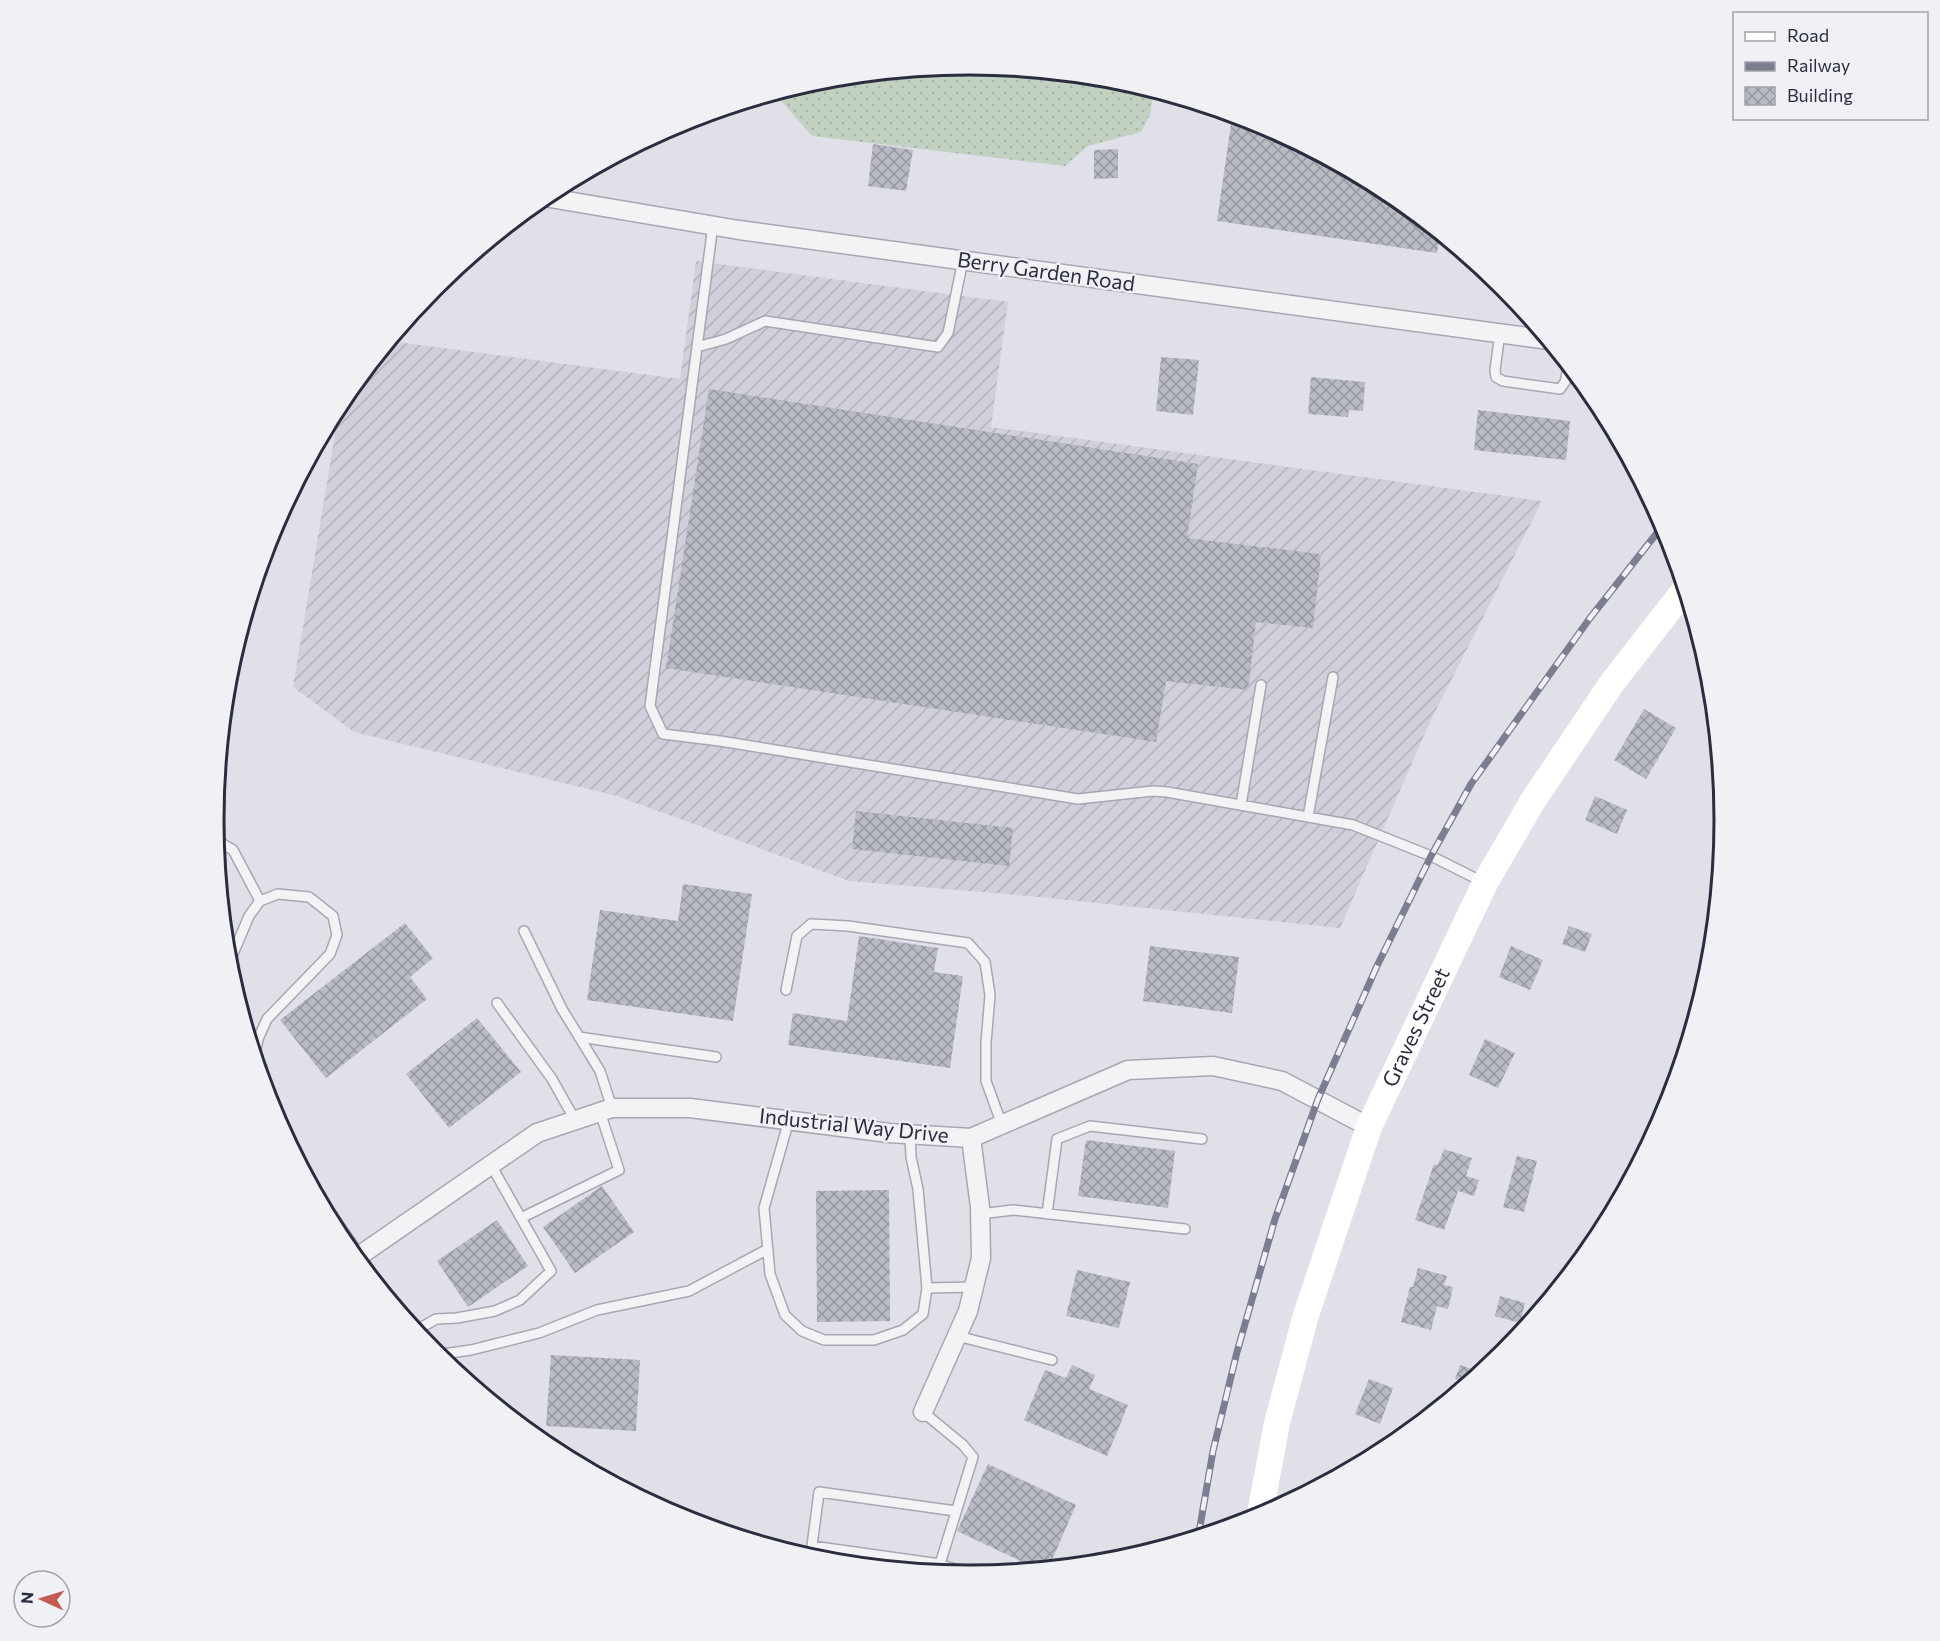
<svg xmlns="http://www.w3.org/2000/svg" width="1940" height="1641" font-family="Commissioner,sans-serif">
<defs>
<pattern id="industrial-furrows" width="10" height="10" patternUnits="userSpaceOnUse" patternTransform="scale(1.5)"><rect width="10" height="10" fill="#cfd0d9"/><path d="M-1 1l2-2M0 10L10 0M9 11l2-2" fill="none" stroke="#b2b3bb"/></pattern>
<pattern id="grass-dots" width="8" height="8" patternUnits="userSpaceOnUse" patternTransform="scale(1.5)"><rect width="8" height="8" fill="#c2d1c2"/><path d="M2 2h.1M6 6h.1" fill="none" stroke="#a7b4a8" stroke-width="1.8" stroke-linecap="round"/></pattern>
<pattern id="building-cross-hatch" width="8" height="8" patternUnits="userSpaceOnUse" patternTransform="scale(1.5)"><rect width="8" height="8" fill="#b8bac4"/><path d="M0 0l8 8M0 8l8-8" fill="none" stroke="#9698a1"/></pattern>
</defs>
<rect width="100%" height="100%" fill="#e0e1e8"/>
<path fill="url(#industrial-furrows)" d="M696,261L1008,302L991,427L1542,501L1429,724L1340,928L1019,895L849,881L617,796L354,732L293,687L340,404L390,341L680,379Z"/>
<path fill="url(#grass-dots)" d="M970,65L1118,79L1154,90L1150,115L1141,132L1088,146L1065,166L812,136L777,96L778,93L823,79Z"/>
<path fill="url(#building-cross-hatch)" d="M1231,124L1274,130L1390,192L1440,233L1437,253L1217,221Z
M873,144L913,150L906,191L868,186Z
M1118,149V178L1094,179V150Z
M1161,357L1199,360L1193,415L1156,411Z
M1311,377L1365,382L1363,411L1349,410L1348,417L1308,414Z
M709,389L1198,464L1187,538L1321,554L1313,628L1256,622L1248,690L1166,681L1156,742L666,668Z
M1478,410L1570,421L1566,460L1474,450Z
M1644,709L1676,728L1646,779L1614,760Z
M1595,796L1627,810L1617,834L1585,820Z
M856,811L1013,828L1009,866L852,849Z
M683,884L752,894L733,1021L587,1000L600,910L678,921Z
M405,923L433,958L410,977L427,999L326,1078L280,1020Z
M1569,926L1592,934L1585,952L1562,944Z
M859,936L938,948L934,972L963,976L950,1068L788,1045L793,1013L847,1021Z
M1150,946L1239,957L1232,1013L1143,1001Z
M1511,946L1543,960L1530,990L1499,977Z
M477,1018L521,1072L449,1128L406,1074Z
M1485,1039L1515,1053L1498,1088L1469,1075Z
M1086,1140L1175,1151L1168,1208L1078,1196Z
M1444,1149L1472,1158L1466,1176L1479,1180L1474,1196L1458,1191L1444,1230L1415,1220L1434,1164L1438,1165Z
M1517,1156L1537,1161L1524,1212L1503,1207Z
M602,1186L634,1232L575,1273L543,1227Z
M889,1190L890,1321L817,1322L816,1191Z
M497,1220L528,1266L468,1307L437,1261Z
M1418,1268L1447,1276L1444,1285L1453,1287L1448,1309L1437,1306L1431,1330L1401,1322L1410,1287H1413Z
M1077,1270L1130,1282L1119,1328L1066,1316Z
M1500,1296L1525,1303L1520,1323L1495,1316Z
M551,1355L640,1360L636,1431L546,1426Z
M1072,1365L1095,1375L1089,1389L1128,1405L1107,1456L1024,1420L1045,1370L1066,1378Z
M1460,1365L1483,1373L1470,1384L1455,1379Z
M1369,1379L1393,1388L1380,1424L1355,1414Z
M988,1464L1076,1505L1048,1569L1040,1570L957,1531Z"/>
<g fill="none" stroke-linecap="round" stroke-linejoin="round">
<defs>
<path id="lane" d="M713,225L650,706L663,734L720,741L1078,799L1153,791L1167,792L1353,825L1431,856L1483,882
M1500,333L1495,370L1496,377L1503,381L1560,389L1565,382L1569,364
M697,347L726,339L765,321L938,347L948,333L963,260
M1241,805L1261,685
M1308,817L1333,677
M216,840L233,850L260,901
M524,931L562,1009L600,1071L612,1108
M228,966L249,916L260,901L278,894L309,897L333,916L337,935L330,954L267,1019L258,1039L255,1055
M786,990L797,936L811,924L848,926L968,943L985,962L990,995L986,1043V1081L1002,1125
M497,1003L552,1079L575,1120
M579,1037L716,1057
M789,1120L764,1208L770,1274L785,1315L802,1331L824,1340H874L903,1330L923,1314L927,1288
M910,1134L911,1157L918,1189L927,1288L974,1287
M980,1214L1013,1210L1185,1229
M1047,1214L1057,1139L1090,1126L1202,1139
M521,1218L619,1170L600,1112
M415,1331L436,1319L457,1318L495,1311L520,1300L551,1271L491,1165
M957,1336L1052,1360
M436,1355L471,1350L539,1333L597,1310L689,1291L768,1249
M923,1412L963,1445L973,1457L940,1564L812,1546L819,1492L956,1511
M939,1564L977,1576"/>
<path id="street" d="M544,197L739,230L1549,340
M332,1223L360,1263
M356,1258L537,1133L612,1108H690L889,1133L971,1138L1128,1070L1213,1066L1282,1081L1369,1127
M923,1412L968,1311L981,1258L980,1207L971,1138"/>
</defs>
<use href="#lane" stroke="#a6a7b2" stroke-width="12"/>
<use href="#street" stroke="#a6a7b2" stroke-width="21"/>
<use href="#lane" stroke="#f3f3f6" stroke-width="9"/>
<use href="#street" stroke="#f3f3f6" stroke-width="18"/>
<path stroke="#fff" stroke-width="26" id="s1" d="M1259,1519L1277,1423L1306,1315L1369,1127L1485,883L1534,799L1612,683L1686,588"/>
<defs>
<path id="rail" d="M1198,1538L1213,1451L1237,1352L1275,1219L1318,1099L1377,966L1431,856L1471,784L1590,618L1664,524"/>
</defs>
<use href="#rail" stroke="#7b7e90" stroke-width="7"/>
<use href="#rail" stroke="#f0f1f5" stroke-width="4.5" stroke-dasharray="14" stroke-linecap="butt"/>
</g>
<g text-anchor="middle" stroke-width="4.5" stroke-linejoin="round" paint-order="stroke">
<g font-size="21" fill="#2a2d3e" stroke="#f0f1f5">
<text transform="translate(1046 272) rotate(8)" y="7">Berry Garden Road</text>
<text dy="7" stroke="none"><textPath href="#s1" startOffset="518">Graves Street</textPath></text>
<text transform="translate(854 1126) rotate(6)" y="7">Industrial Way Drive</text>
</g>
</g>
<path d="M0 0H1940V1641H0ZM224 820a745 745 0 1 1 1490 0a745 745 0 1 1-1490 0Z" fill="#f0f1f5" fill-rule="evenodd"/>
<path fill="none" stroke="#2a2d3e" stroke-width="3" d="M224 820a745 745 0 1 1 1490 0a745 745 0 1 1-1490 0Z"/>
<rect x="1733" y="12" width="195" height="108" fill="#f0f1f5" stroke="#a1a3ac" stroke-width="1.5"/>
<rect x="1745" y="32" width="30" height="9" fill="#ffffff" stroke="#a1a3ac" stroke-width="1.5"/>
<text x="1787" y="42" font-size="18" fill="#2a2d3e">Road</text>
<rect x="1745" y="62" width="30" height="9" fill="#7b7e90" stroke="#a1a3ac" stroke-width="1.5"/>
<text x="1787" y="72" font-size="18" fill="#2a2d3e">Railway</text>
<rect x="1745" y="87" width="30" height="18" fill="url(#building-cross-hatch)" stroke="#a1a3ac" stroke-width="1.5"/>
<text x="1787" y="102" font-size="18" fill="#2a2d3e">Building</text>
<g transform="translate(42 1599) rotate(274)"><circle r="28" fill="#f0f1f5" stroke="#a1a3ac" stroke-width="1.5"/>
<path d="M0-4.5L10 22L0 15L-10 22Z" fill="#c25b51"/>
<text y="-9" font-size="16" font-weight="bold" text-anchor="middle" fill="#2a2d3e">N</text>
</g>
</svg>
